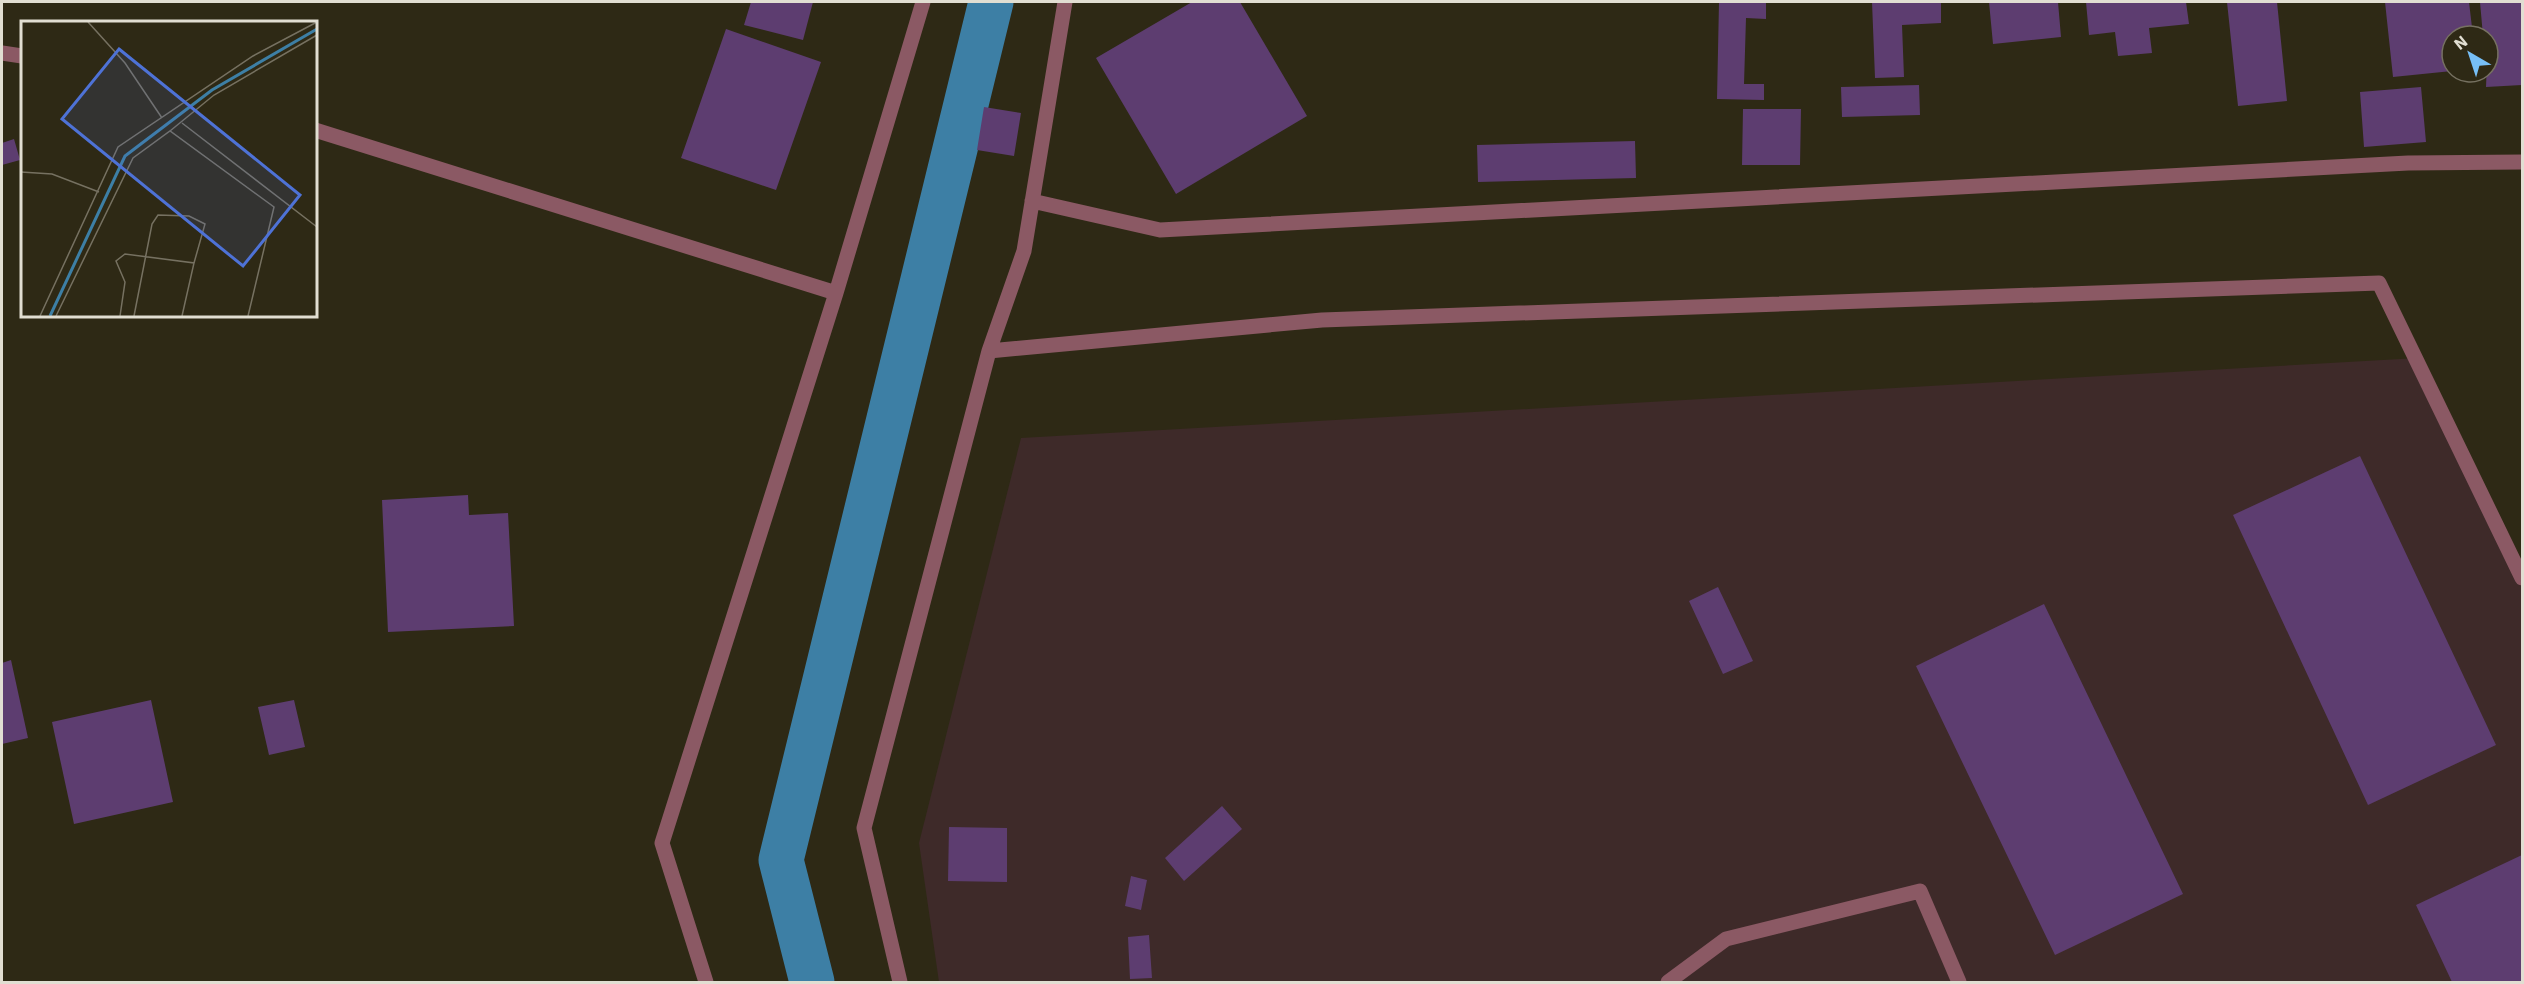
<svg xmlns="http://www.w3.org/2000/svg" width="2524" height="984" font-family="'IBM Plex Sans',sans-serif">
<rect width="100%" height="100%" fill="#2e2915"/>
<path fill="#3e2a29" d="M2418,358L2522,576V982H939L919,843L1021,438Z"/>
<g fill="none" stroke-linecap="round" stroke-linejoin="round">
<path stroke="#3d7fa5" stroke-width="45" d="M812,982L781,860L991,2"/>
</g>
<path fill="#5d3d70" d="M751,2H813L803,40L744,25Z
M1192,2H1240L1307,116L1176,194L1096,58Z
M1719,2H1766V19L1746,18L1744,84H1764V100L1717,99Z
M1872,2H1941V23L1902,25L1904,77L1875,78Z
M1989,2H2058L2061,37L1993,44Z
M2086,2H2186L2189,24L2149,28L2152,53L2118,56L2115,32L2089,35Z
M2227,2H2277L2287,101L2238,106Z
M2385,2H2469L2473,36H2452V71L2393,77Z
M2480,2H2522V85L2486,87L2488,36H2483Z
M726,29L821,62L776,190L681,158Z
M1919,85L1920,115L1842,117L1841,87Z
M2421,87L2426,142L2364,147L2360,92Z
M984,107L1021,113L1014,156L977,150Z
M1743,109H1801L1800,165H1742Z
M14,139L20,160L2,165V143Z
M1635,141L1636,178L1478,182L1477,145Z
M2360,456L2496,745L2368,805L2233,515Z
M468,495L469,515L508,513L514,626L388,632L382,500Z
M1718,587L1753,661L1723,674L1689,601Z
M2044,604L2183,894L2055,955L1916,666Z
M11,660L28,738L2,744V663Z
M151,700L173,802L74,824L52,722Z
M294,700L305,747L269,755L258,707Z
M1222,806L1242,829L1184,881L1165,858Z
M949,827L1007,828V882L948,881Z
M2522,855V982H2452L2416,905Z
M1131,876L1147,880L1141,910L1125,906Z
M1149,935L1152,978L1130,979L1128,937Z"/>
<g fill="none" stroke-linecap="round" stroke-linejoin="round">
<path stroke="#8b5964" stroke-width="15" d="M1668,982L1726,939L1920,891L1959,982"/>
<path stroke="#8b5964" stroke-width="15" d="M1032,201L1160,230L2408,163L2522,162
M989,351L1024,251L1065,2
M900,982L864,828L989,351L1322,320L2379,283L2522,578"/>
<path stroke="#8b5964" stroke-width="15" d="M2,53L22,56
M315,130L836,293
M706,982L662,843L836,293L923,2"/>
</g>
<g transform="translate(21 21)">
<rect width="296" height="296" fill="#2e2915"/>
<path fill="none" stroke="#3d7fa5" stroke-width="3" d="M29,295L104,135L191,69L296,8"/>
<path fill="none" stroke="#767161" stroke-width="1.5" d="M67,1L104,42L141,97M161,102L296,206M149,110L193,74L296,14M0,151L31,153L78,171M19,295L97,126L232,35L296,1M35,295L112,137L149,110L253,186L227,295M99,295L104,261L95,240L104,233L173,242L161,295M113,295L131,203L137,194L168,195L184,203L173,242"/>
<path fill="#4e72d6" fill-opacity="0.15" stroke="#4e72d6" stroke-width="3" d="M98,28L279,174L222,245L41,98Z"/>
<rect width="296" height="296" fill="none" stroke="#e1ded2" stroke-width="3"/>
</g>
<rect width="2524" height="984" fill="none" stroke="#e1ded2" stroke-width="6"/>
<g transform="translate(2470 54) rotate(321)"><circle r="28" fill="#2e2915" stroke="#767161" stroke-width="1.5"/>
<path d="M0-4.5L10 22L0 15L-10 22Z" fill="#77bff7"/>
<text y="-9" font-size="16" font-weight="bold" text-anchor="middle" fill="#e1ded2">N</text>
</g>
</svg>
